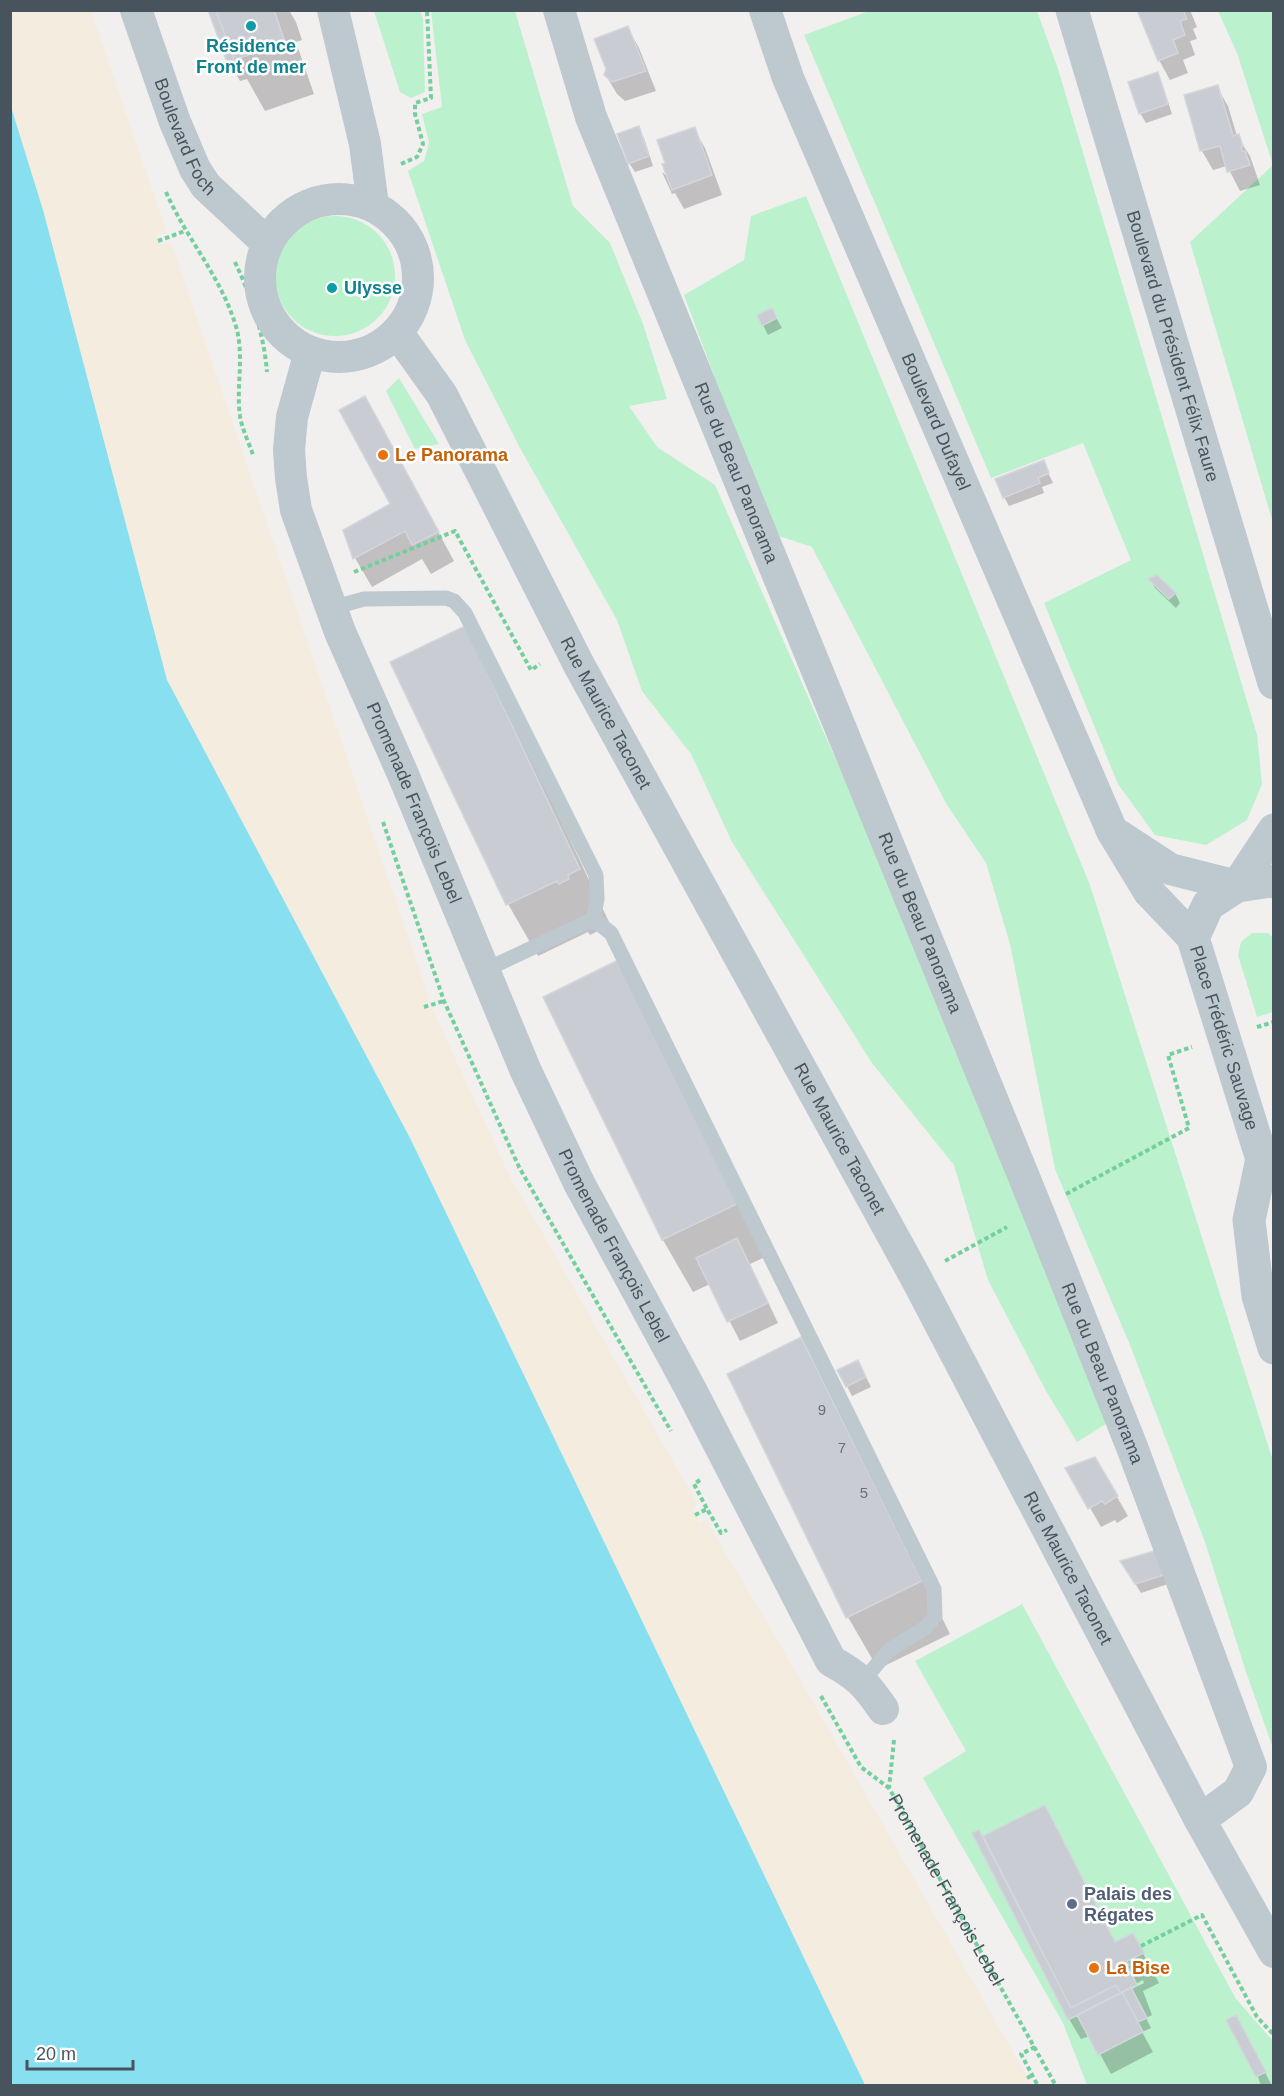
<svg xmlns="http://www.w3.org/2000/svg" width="1284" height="2096" font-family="Helvetica,sans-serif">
<rect width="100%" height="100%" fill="#f2efef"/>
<path fill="#bcf1cd" d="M374,11H420L423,19L425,92L411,98L400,92Z
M431,11H515L573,206L610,243L643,324L667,399L629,406L657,447L715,485L908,924L1109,1422L1077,1442L1046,1391L988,1280L954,1165L872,1063L732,842L691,754L642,691L617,620L520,448L465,340L408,171L424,161L429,143L422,114L442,107Z
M869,11H1037L1058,69L1257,735L1262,784L1247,820L1206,845L1155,835L1118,784L1044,603L1131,560L1083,443L991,478L804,35Z
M1218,11H1273V523L1190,242L1273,165L1237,53Z
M806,196L1090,885L1273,1461V1748L1246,1672L1205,1542L1130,1345L1055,1169L1010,944L986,863L947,805L812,547L773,534L684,295L744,260L751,216Z
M275 276a60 60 0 1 1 120 0a60 60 0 1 1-120 0Z
M399,378L439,444L415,449L386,391Z
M1252,933H1268L1273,938V1012L1257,1017L1238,955L1241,942Z
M1022,1604L1236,1999L1273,2041V2085H1087L1063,2023L923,1778L966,1751L915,1661Z"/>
<path fill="#f3ecdf" d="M10,11H91L167,233L156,236L160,245L171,242L430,1001L423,1004L426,1010L432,1008L509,1175L698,1505L692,1508L700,1523L706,1520L774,1634L1032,2085H817L167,680L11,215Z"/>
<path fill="#88dfef" d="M11,107L43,210L167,680L411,1140L865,2085H11Z"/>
<path fill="#0003" fill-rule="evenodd" d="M210,10H289L296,22L302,40L296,42L314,94L265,111L247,79L240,81L229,62Z
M1139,10H1190L1197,27L1193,29L1197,39L1190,41L1195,55L1183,60L1188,73L1170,80L1159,60Z
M628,28L639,48L656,91L625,101L617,94L605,74Z
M1157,73L1162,83L1172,114L1146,123L1140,113Z
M1217,87L1228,106L1237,136L1250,156L1260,185L1240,191L1227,166L1213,170L1202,151L1186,96Z
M638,128L644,138L653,166L635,172L629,163Z
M694,129L705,148L722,195L684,209L675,193L672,194L662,172L669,178Z
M772,310L782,328L768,335L763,325Z
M381,427L454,561L431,574L422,559L372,587L355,558L345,530L392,504Z
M1043,462L1053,483L1042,487L1044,493L1009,506L1004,497Z
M1150,579L1175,593L1180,603L1176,608L1155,588Z
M494,680L609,922L597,928L598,931L590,935L588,932L538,956L508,904Z
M617,962L765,1257L750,1264L778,1323L740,1341L710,1284L693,1292L663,1240L545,998Z
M800,1339L830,1391L950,1634L878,1669L848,1617L729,1375Z
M839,1371H863L871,1387L852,1396Z
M1095,1459L1128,1516L1117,1523L1115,1520L1101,1527L1068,1469Z
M1157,1551L1171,1583L1141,1593L1122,1562Z
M1044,1807L1116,1943L1133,1935L1159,1983L1143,1991L1152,2015L1146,2018L1151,2028L1142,2032L1153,2052L1111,2074L1090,2036L1081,2039L1069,2019L974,1834L983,1838ZM1143,1980L1144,1983L1130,1990V1987Z
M1241,2026L1270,2082L1272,2086H1261Z"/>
<path fill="#c9ccd2" stroke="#d3d6db" stroke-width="1.5" d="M208,10H216L234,60L227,62Z
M216,10H274L285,42L234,60Z
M1137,10H1183L1187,19L1180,21L1185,35L1173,40L1178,53L1158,61Z
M628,26L646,71L612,82L604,75L606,69L594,39Z
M1158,72L1168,104L1139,114L1128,82Z
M1218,85L1233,136L1239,134L1243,146L1241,147L1242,151H1245L1250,165L1227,172L1220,146L1200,151L1184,95Z
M639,126L649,156L628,164L617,134Z
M695,127L712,175L672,190L662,164L665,163L657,140Z
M772,308L777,318L762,326L757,315Z
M365,396L439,532L412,545L405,531L353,559L343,530L390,504L339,410Z
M1044,460L1049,473L1038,478L1040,483L1003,498L995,479Z
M1157,575L1176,593L1169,599L1148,579Z
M465,626L580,869L568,875L569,879L559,884L557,881L506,905L390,662Z
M618,960L737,1204L662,1240L543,997Z
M737,1238L768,1303L727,1322L696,1258Z
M801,1337L922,1581L846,1618L727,1374Z
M858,1360L866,1377L846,1387L837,1370Z
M1095,1457L1118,1496L1105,1504L1102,1501L1088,1509L1065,1468Z
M1158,1550L1167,1574L1135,1584L1120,1561Z
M1045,1805L1115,1942L1133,1933L1144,1953L1127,1961L1129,1965H1127L1137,1985L1121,1993L1116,1985L1071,2008L983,1836Z
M979,1830L1071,2008L1116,1985L1121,1993L1068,2020L972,1833Z
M1131,1987L1147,2018L1138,2022L1122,1992Z
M1122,1992L1143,2032L1098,2055L1077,2015Z
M1236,2015L1266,2072L1256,2077L1226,2020Z"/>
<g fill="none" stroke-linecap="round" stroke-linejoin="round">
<g stroke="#73d09d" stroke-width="4" stroke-dasharray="4.5 3" stroke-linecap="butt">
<path d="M401,164L417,157L423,144L415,114V103L431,98L427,10"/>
<path d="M166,192C187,240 223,279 237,330C244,360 236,387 240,416C242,429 249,443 253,455"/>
<path d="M158,241L185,231"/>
<path d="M235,262C251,296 264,334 267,372"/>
<path d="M354,572L455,531L531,670L540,664"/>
<path d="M383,822L444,1001L519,1167L671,1431"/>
<path d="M424,1007L444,1001"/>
<path d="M1257,1027L1274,1022"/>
<path d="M1066,1194L1189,1128L1168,1055L1192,1047"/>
<path d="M945,1261L1007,1227"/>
<path d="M700,1480L694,1484L707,1509"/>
<path d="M695,1515L707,1509L721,1533L727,1530"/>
<path d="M821,1696L861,1767L889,1788"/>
<path id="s1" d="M894,1740L889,1788L1056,2086"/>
<path d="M1141,1946L1202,1915L1257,2017L1274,2035"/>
<path d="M1035,2047L1021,2054L1038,2086"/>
<path d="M1027,2078L1033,2075"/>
</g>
<path stroke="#bdc8cf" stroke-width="15" d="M332,608L364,599L446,598L454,601L465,613L596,875L597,899L593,921
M483,971L589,921L598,923L611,933L934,1589L935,1617L925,1628L889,1650L862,1682"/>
<g stroke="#bdc8cf" stroke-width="32">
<path id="s2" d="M136,10L175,122L195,169L206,186L267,243"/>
<path d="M333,10L365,144L373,206"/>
<path id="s3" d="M559,10L591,117L1037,1209L1132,1447L1251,1767L1238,1792L1200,1820"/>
<path id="s4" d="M765,10L788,78L1112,831L1149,892L1193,938"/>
<circle cx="339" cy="278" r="79"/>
<path id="s5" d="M397,332L442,395L579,665L916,1278L1200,1820L1274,1952"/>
<path id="s6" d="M310,352L292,417L289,450L291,478L296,510L340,632L402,772L525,1069L579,1183L690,1388L831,1661C857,1675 866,1684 883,1709"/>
<path d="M1118,835L1170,869L1237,886"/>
</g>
<g stroke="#bdc8cf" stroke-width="33">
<path id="s7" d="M1072,10L1274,683"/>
<path id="s8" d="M1274,882L1270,881L1237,886L1208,905L1193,938L1262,1159L1274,1164"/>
<path d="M1237,886L1274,830"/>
<path d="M1262,1159L1249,1220L1258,1296L1274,1348"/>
</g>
</g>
<g fill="#0f9aa8" stroke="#fff" stroke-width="2">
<circle cx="251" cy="26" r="6"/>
<circle cx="332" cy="288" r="6"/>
</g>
<g fill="#e8710a" stroke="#fff" stroke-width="2">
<circle cx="383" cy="455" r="6"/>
<circle cx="1094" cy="1968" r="6"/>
</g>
<circle fill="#5c6f8a" stroke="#fff" stroke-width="2" cx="1072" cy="1904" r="6"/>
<g text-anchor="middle" stroke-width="5" stroke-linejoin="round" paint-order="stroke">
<g font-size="15" fill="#68727a">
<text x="822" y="1415">9</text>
<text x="842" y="1453">7</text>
<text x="864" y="1498">5</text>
</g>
<g font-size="18" font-weight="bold" fill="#0d838f" stroke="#fff">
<text x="251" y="52">Résidence<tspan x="251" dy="21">Front de mer</tspan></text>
<text x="344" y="294" text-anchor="start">Ulysse</text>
</g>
<g font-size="18" fill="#47545d" stroke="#fff">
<text dy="6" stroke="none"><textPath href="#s2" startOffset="136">Boulevard Foch</textPath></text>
<text dy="6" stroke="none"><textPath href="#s7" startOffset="351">Boulevard du Président Félix Faure</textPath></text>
<text dy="6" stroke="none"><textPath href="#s4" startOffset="446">Boulevard Dufayel</textPath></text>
<text dy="6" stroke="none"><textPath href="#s3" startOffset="496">Rue du Beau Panorama</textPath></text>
<text dy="6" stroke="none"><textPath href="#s5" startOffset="435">Rue Maurice Taconet</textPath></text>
<text dy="6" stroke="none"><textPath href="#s6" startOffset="477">Promenade François Lebel</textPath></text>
<text dy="6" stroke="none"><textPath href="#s3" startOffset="982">Rue du Beau Panorama</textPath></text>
<text dy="6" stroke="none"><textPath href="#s8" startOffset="213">Place Frédéric Sauvage</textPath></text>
<text dy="6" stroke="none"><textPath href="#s5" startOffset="921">Rue Maurice Taconet</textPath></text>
<text dy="6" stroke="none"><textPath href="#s6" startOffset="963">Promenade François Lebel</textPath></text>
<text dy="6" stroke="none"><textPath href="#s3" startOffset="1468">Rue du Beau Panorama</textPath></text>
<text dy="6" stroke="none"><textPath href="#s5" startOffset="1407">Rue Maurice Taconet</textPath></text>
<text dy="6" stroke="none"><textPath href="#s1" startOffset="165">Promenade François Lebel</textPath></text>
</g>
<g font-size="18" font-weight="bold" fill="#c56008" stroke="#fff" text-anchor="start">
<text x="395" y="461">Le Panorama</text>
<text x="1106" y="1974">La Bise</text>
</g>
<g font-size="18" font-weight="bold" fill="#4e5e75" stroke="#fff" text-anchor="start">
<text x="1084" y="1900">Palais des<tspan x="1084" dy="21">Régates</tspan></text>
</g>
</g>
<rect width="1284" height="2096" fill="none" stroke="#47545d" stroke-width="24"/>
<path d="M27 2060v9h106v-9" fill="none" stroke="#47545d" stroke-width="3"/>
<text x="36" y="2060" font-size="18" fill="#47545d" stroke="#ffffff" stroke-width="4.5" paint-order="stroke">20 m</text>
</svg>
